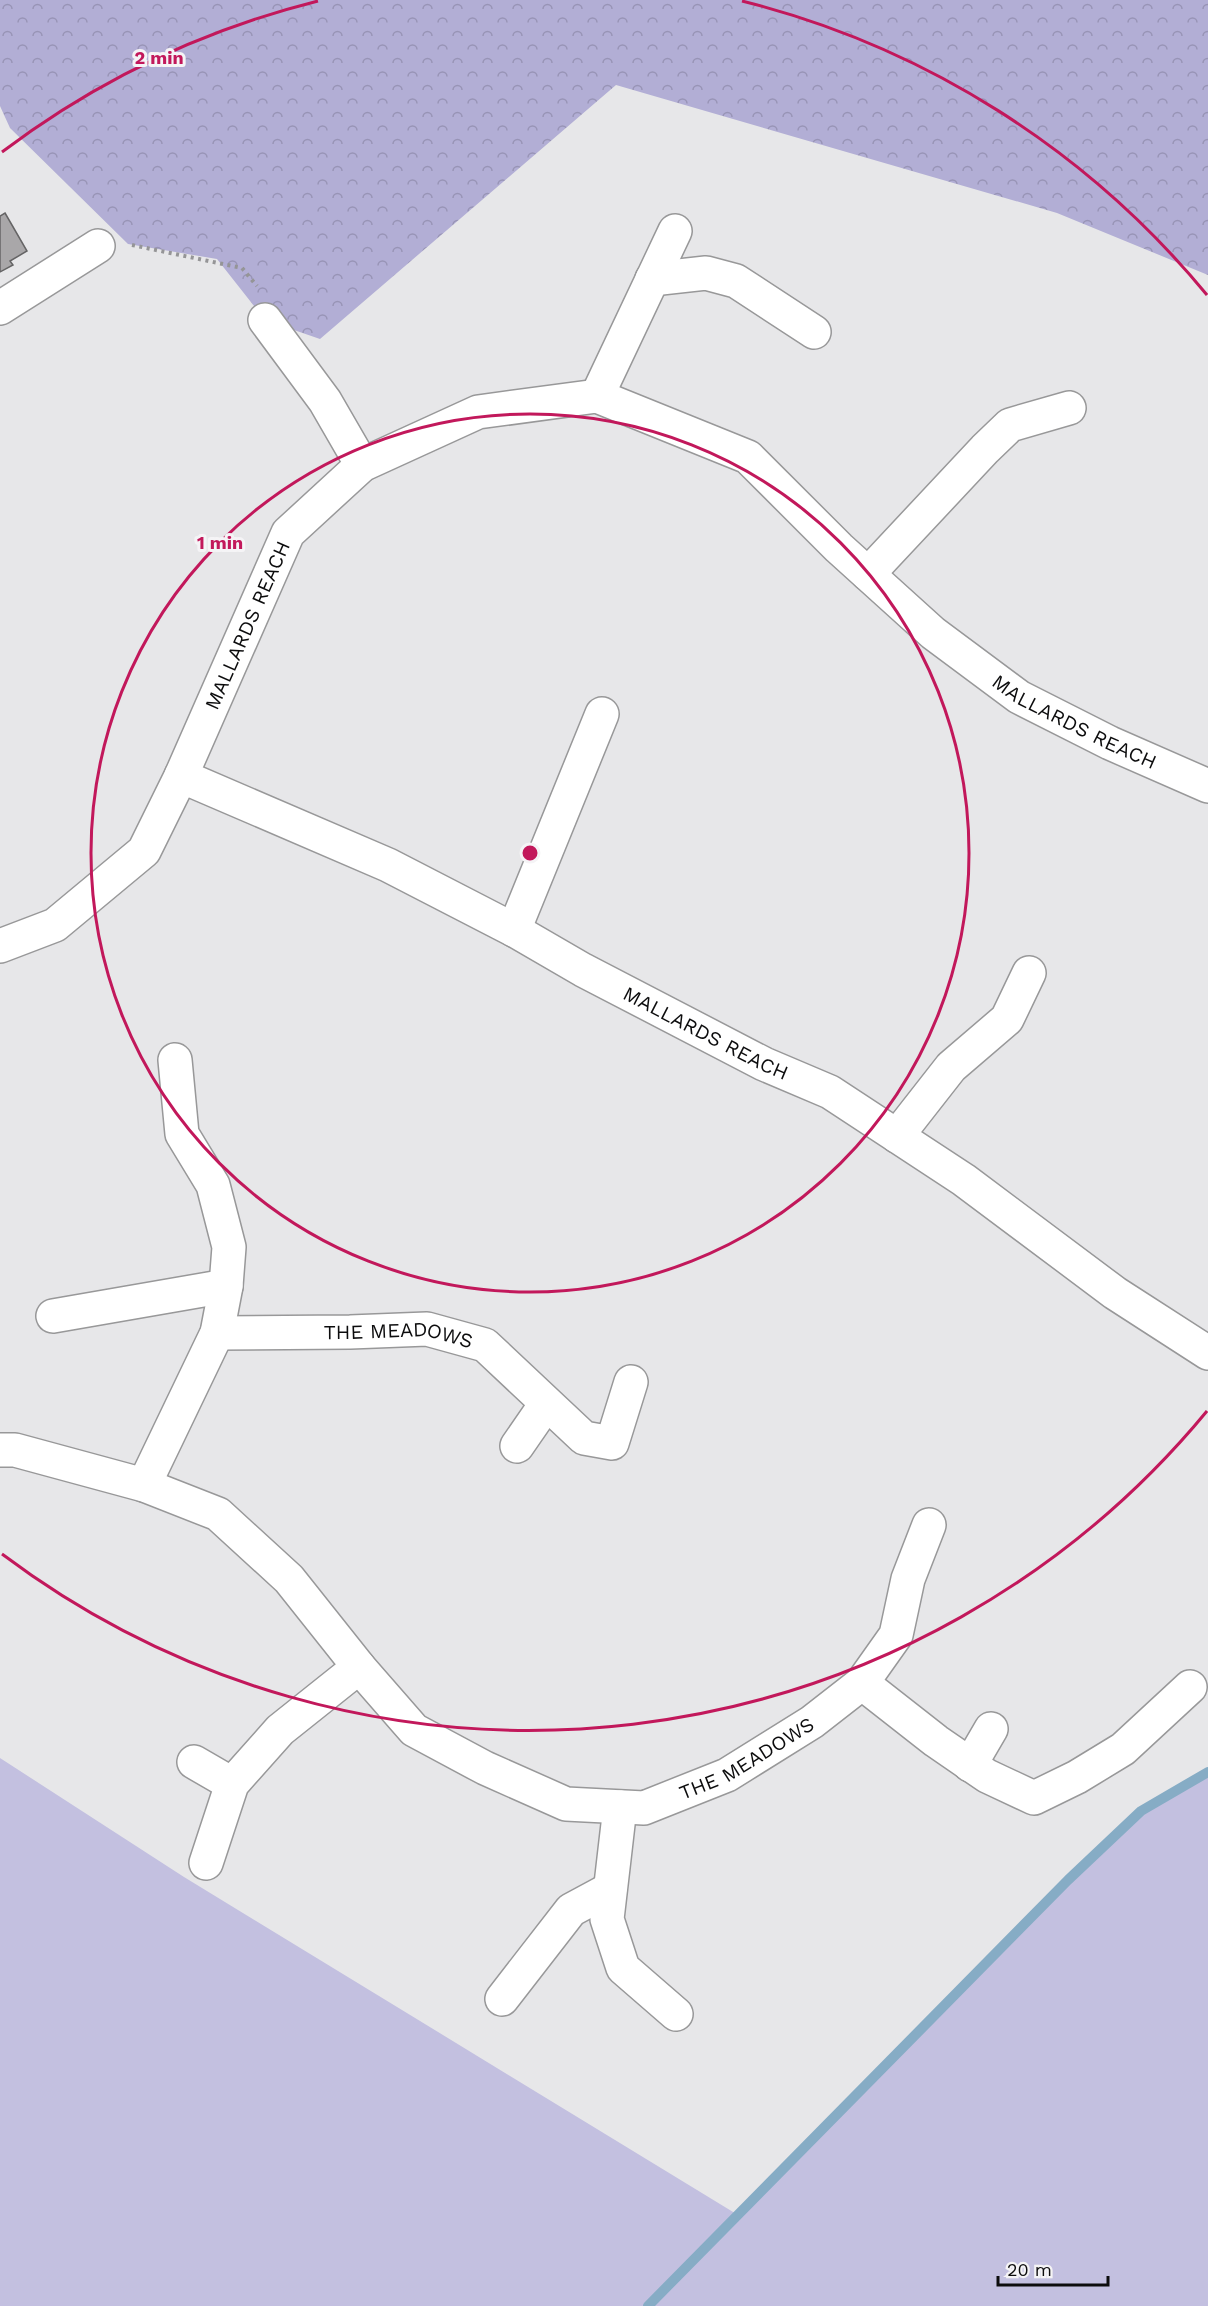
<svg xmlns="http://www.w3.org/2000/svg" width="1208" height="2306" font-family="'Work Sans',sans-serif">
<defs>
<pattern id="forest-crowns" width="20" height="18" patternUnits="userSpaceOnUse" patternTransform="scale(1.5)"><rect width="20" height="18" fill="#b2aed5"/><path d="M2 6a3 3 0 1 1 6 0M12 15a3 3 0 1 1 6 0" fill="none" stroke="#9894b6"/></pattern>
</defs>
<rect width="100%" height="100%" fill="#e7e7e9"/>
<path fill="#c3c0e0" d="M0,1758L184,1877L738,2215L1068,1880L1141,1811L1208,1772V2306H0Z"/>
<path fill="url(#forest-crowns)" d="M0,0H1208V275L1057,213L616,85L320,339L265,320L217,259L128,244L10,128L0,106Z"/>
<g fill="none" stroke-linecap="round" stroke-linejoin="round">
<path stroke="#86acc5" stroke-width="10" d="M648,2306L1068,1880L1141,1811L1208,1772"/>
</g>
<path fill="#a9a7a9" stroke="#656465" stroke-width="1.5" d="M5,213L27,251L10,261L13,265L0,272V216Z"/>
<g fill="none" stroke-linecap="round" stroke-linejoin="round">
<defs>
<g id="minor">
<path d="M652,279L706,273L736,281L814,332"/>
<path d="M0,308L98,246"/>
<path d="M265,320L325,401L362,465"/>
<path d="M597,396L675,231"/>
<path d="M868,574L985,449L1010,425L1069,408"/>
<path id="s1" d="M181,776L388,865L514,930L583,970L764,1064L830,1092L964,1180L1115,1293L1208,1353"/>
<path d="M514,930L602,714"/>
<path id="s2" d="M0,946L55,925L144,851L181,776L288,533L362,465L478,412L597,396L748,457L839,548L933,633L1019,697L1110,743L1208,786"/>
<path d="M897,1136L951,1067L1007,1019L1029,973"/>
<path d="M53,1316L226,1286"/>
<path id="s3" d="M217,1333L350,1332L427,1329L485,1345L584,1438L612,1443L631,1382"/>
<path d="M517,1446L546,1404"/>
<path id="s4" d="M0,1450H15L144,1485L218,1514L289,1579L359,1667L414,1730L485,1768L566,1804L644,1808L727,1775L812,1722L862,1683L936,1741L987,1776L1034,1798L1077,1777L1123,1749L1190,1687"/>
<path d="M144,1485L217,1333L226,1286L229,1247L213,1185L182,1134L175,1060"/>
<path d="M862,1683L896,1635L908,1579L929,1525"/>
<path d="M194,1762L232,1784"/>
<path d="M970,1765L991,1729"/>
<path d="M620,1807L607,1919L623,1968L676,2014"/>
<path d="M206,1863L232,1784L280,1730L359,1667"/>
<path d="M502,1999L571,1910L610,1889"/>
</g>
</defs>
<use href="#minor" stroke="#989899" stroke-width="36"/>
<path stroke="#959597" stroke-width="4" stroke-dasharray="3 4.5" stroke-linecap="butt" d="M132,245L242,268L257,286"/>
<use href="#minor" stroke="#fff" stroke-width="33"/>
</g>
<g fill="none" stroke="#c2185b" stroke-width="3">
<circle cx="530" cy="853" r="439"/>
<path d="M1207 1411A878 878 0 0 1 2 1554M2 152A878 878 0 0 1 318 1M742 1A878 878 0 0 1 1207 295"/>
</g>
<g text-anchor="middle" stroke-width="6" stroke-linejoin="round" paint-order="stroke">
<g font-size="20" fill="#0c0c0d" stroke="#f5f4f6">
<text dy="7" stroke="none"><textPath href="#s2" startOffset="423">MALLARDS REACH</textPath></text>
<text dy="7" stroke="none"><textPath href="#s2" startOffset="1458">MALLARDS REACH</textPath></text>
<text dy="7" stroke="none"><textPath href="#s1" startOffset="585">MALLARDS REACH</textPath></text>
<text dy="7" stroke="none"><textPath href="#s3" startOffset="182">THE MEADOWS</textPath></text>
<text dy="7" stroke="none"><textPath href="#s4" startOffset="882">THE MEADOWS</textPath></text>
</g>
</g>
<circle cx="530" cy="853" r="9" fill="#c2185b" stroke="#f5f4f6" stroke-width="3"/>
<g font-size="18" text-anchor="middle" font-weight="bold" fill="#c2185b" stroke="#f5f4f6" stroke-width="6" stroke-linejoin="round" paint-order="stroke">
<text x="159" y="64">2 min</text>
<text x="220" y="549">1 min</text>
</g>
<path d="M998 2276v9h110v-9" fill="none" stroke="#0c0c0d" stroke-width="3"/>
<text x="1007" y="2276" font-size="18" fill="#0c0c0d" stroke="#f5f4f6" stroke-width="4.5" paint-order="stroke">20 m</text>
</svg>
